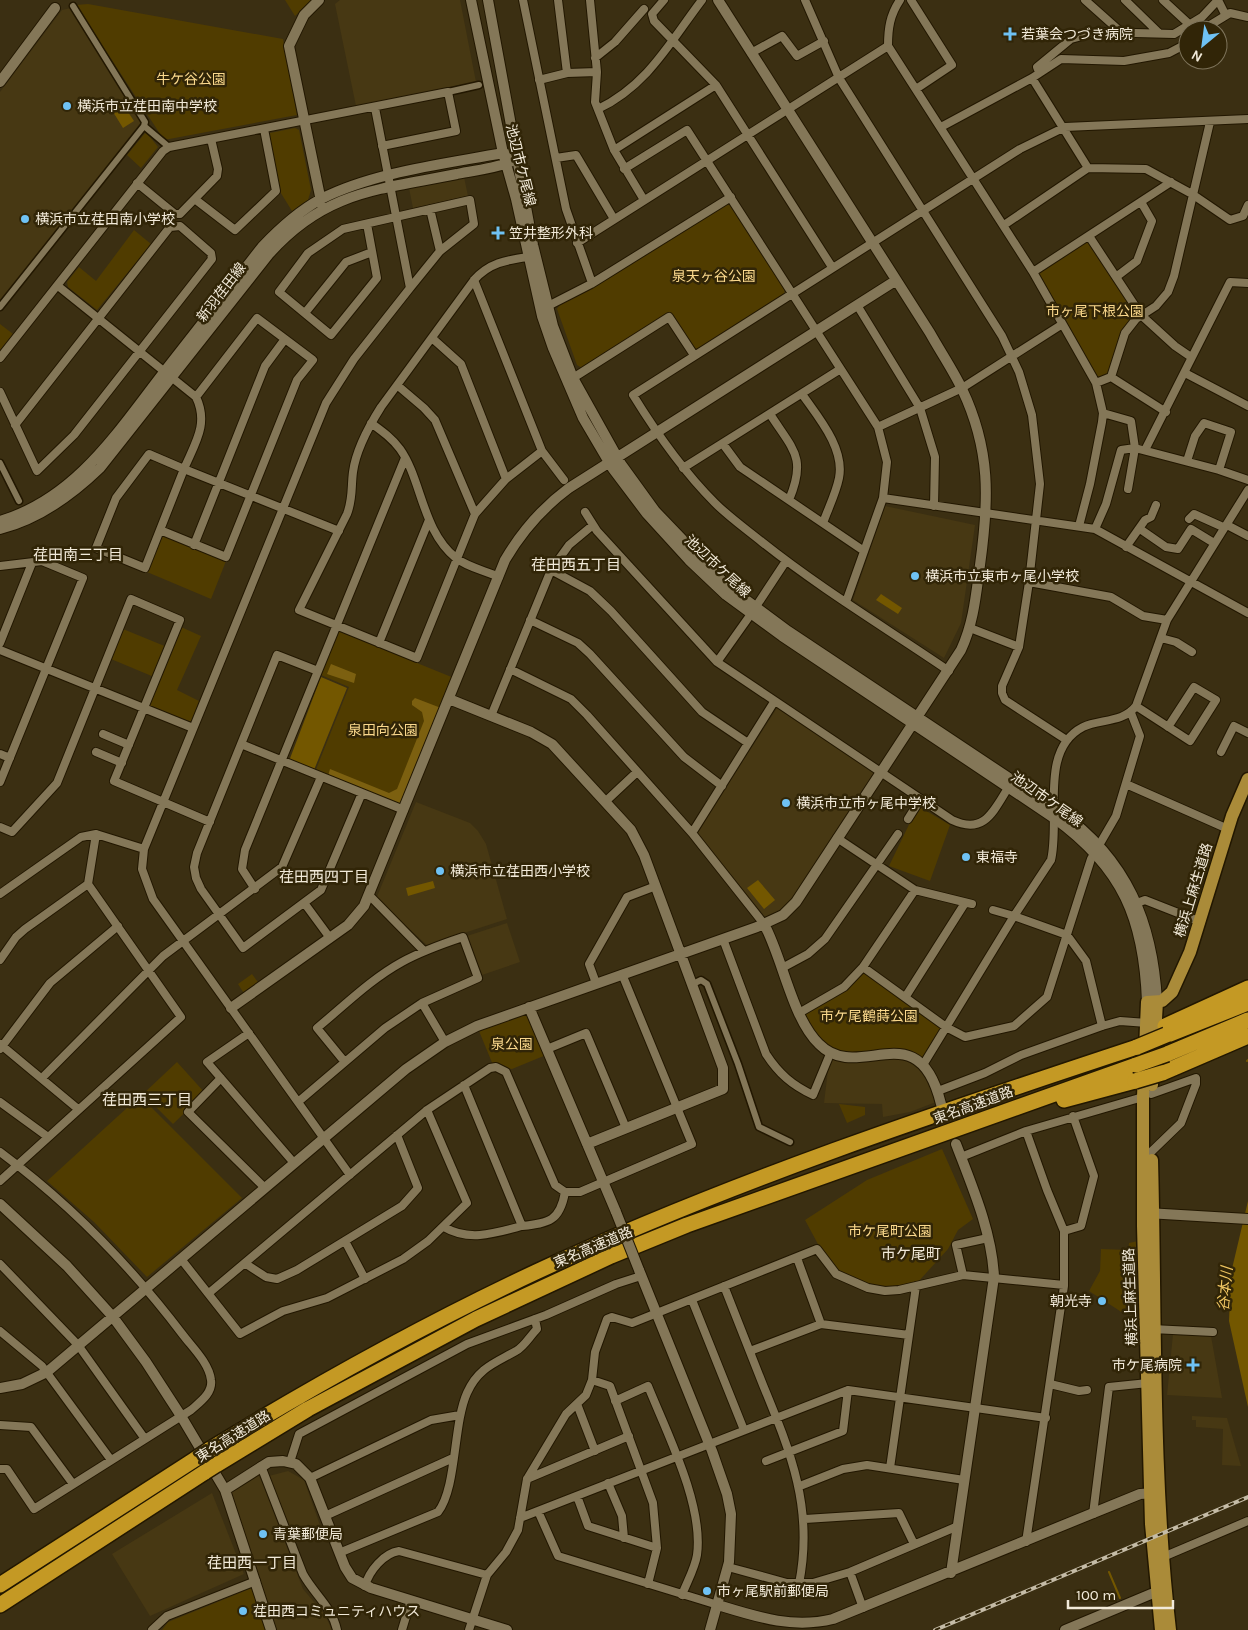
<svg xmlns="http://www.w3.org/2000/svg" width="1248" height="1630" font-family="Karla,'Noto Sans JP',sans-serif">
<rect width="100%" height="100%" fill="#3b2f12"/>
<path fill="#473813" d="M340,0H460L476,82L356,106L335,4Z
M71,8L142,121L0,302V92L62,10Z
M464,177L468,196L413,208L409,188Z
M885,506L975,525L961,623L944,658L853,600Z
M777,708L875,773L791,900L779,911L766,918L697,833Z
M416,802L470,823L478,831L486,844L507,919L427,945L376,899Z
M507,923L520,962L482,975L467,936Z
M830,1054H881L923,1065L936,1102L910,1112L883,1117L882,1104L824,1103Z
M1173,1334L1211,1336L1222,1398L1167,1395Z
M1192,1416L1227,1418L1241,1466L1222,1465L1223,1429L1196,1427V1420H1192Z
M288,1471L304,1480L321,1528L294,1538L269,1476Z
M256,1474L259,1475L303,1589L325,1615L332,1630H276L230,1494L231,1490Z
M212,1493L244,1574L150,1616L112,1554Z"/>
<path fill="#503c00" d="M285,0H312L295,16Z
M88,4L283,39L297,115L164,140L76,5Z
M295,128L299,130L311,190L308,200L292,211L279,190L268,135L270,133Z
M146,132L158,147L141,168L127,155Z
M726,204H732L785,288L784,294L698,349L694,348L670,313L582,368L577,365L557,309L560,304L586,292Z
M134,230L151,244L97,310L68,287L67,282L79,267L96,281Z
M1089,236L1141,315L1125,333L1111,377L1096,383L1033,272Z
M0,324L13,334L0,350Z
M162,535L226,561L211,599L147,572Z
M181,627L201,636L177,690L199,701L191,722L149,705Z
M123,629L167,647L154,677L111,659Z
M338,631L454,678L402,807L315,772L349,687L321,675Z
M918,806L950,825L930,881L889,866Z
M863,967L946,1027L923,1065L910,1055L830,1054L799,1013L844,987Z
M252,974L260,985L245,995L238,984Z
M527,1012L546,1055L512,1069L493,1065L479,1031Z
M177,1062L205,1093L173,1124L143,1094Z
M140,1096L242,1198L147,1277L94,1222L47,1181Z
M839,1104L865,1107V1115L847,1123Z
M942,1149L973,1219L958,1230L948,1249L917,1283L884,1288L863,1282L838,1270L826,1259L805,1220L867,1180Z
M1138,1241L1137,1300L1123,1313L1089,1291L1100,1271L1101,1249L1128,1250L1129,1243Z
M252,1588L268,1630H162L168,1622Z"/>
<path fill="#7c6010" d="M331,664L356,674L354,683L327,674Z
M415,698L441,708L402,806L328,776L330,769L389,793L397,789L424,721L422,712L412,705V701Z"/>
<path fill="#735700" d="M120,100L134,121L123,128L110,107Z
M881,594L902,608L898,614L876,600Z
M321,677L347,688L314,770L289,761Z
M758,880L775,900L764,909L747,888Z
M433,881L435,888L408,896L406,888Z
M1248,1201V1407L1229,1321L1231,1273Z"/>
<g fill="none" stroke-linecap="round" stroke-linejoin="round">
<path stroke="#735700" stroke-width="2" d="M1247,1061L1248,1060
M1109,1572L1120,1598"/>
<defs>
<path id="pedestrian" d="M73,6L145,122L144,126L169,147
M448,92L479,85
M0,307L144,126
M0,463L19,501
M693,984L701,980L707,984L738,1064L759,1127L790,1142"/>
<path id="minor" d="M523,0L566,209L592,283
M558,0L567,73
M590,0L597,72L595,102L614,150L644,200
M664,0L652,14L654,21L716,85L832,267
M805,0L839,78L1002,336L1019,372L1032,415L1040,484L1029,582L1019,647L1002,686V693L1005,700L1065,739
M900,0C890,15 888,28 888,46L1033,272L1096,383L1103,413L1102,422L1090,484L1079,526
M911,0L952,65L916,89
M1085,0L1122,33
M1125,0L1159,33
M1163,0L1190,25
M1218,0L1225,14
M1202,30L1230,13L1248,17
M751,53L782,36L797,56L824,41
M595,58L615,42L644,9
M1039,72L1037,67L1071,39L1097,32L1174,34L1202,17L1218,0
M1032,78L1088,168
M539,80L567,73L597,72
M598,109C648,85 670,42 702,0
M941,127L1032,78L1061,59L1124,61L1169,53L1188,43
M614,150L716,85
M556,158L576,155L614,219
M624,169L687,130L878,427L887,462L883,498L846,602
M137,183L175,214H180L217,176L218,169L211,139
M196,200L235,230L276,191L264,129
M430,209L440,251
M367,224L377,278L331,335L279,292L308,253L343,229L470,200L474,224L440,251L410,288
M1004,225L1088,168L1146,169L1192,194L1230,220L1243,216L1248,205
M1089,236L1141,315L1175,346L1191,357
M577,243L888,46
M1033,272L1171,182
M1116,277L1137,261L1152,221L1141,202
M474,280L542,451
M58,286L196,397C209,424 195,443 184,469L339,531
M857,305L920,408L935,457L934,506
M548,306L591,284L731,197
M305,313L346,262L372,252
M432,338L461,364L506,479L475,514L417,658L299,610L347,514C353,499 351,487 353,472C356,449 369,426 381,407L474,280C489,263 506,260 528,257
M0,358L163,151L169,147L448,92L456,131L382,146
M1185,373L1248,406
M1111,377L1166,412
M573,378L669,317L694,355
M1096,383L1111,377L1125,333L1136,319L1156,306L1168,292L1174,276L1210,122
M397,385L424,408L435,420L475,514
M0,392L37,471L74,435L212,259L211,253L180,226L170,227L15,425
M802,394C818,417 845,448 839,478C836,493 828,509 823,523
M1103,413L1131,421L1135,448L1219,470L1248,480
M770,414C793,450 807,457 789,500
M371,423C382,431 392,438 400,449C422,480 422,531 456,558C467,567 486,571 499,577
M878,427L962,388L1061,325
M723,444L740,467L864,551
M1145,450L1230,282L1248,283
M149,454L184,469L145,568L96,548L116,498Z
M1187,461L1195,436L1204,423L1231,432L1219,470
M683,468L839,370
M506,479L542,451L564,480
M883,498L1095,529L1248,613
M585,512L597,531L717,662L952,820C984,835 993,812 1008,788
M1189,519L1194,514L1223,527L1227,525L1248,536
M1095,529L1106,504L1121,450L1135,448L1128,489
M1140,529L1166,547L1178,549L1191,529L1214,543
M160,530L226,557L297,380L313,360L257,318L196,397
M194,545L265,366L285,339
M1126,547L1145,520L1151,517L1156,505
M0,566L42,561L83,578L0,782
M551,570L590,591L611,611L702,712L748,743
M1029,582L1111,597L1143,616L1167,620
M755,608L786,561
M530,620L578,643L590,654L684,757L722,786
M970,628L1019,647
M1161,638L1176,642L1192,652
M0,643L32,563
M379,643L429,520
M0,650L193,728
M717,662L751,614
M510,669L571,699L587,715L692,833L764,924
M318,671L405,458
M949,671C886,628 821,589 762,542C746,529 729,517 715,503C683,471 657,434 633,395L1020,149L1065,127L1248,119
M1136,706L1190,741L1216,700L1194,687L1168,727
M491,716L551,570L569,545L593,525
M103,734L129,745
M241,744L404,810
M96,752L122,763
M1221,752L1234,726L1248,733
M0,754L10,758
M1126,784L1228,829
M606,801L637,772
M908,819L920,800
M0,827L12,832L57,783L131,599L180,620L114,781L210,822
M692,833L774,702
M96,834L144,849
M837,838L915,890L972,904
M255,889L242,869L245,850L318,671L277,655L197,853L194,867L196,878L201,889L243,948L321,890L362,793
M0,894L81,837L96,834L88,884L181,1017L0,1181
M369,895L424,951
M1137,903L1145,900L1201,922
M305,904L330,938
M723,939L766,1054C779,1074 792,1085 813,1095L830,1054
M0,960L16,937L25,929L88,884
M863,967L946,1027L965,1037L1014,1026L1047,997L1091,859L1116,816L1140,736L1131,713
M782,968L808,954L825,939L898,834
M596,983L589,964L627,897L656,886
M906,996L965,903
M422,1003L445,1042
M799,1013L844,987L863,967L915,890
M1102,1026L1086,961L1067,935L1014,916L1051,860C1061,819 1038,750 1083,727C1100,719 1123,723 1136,706L1167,620L1248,490
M249,1033L207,1062L294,1163
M0,1044L78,1109
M0,1049L50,983L118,926
M547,1049L586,1033L626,1128
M923,1065L1014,916L993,910
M42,1078L163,956L282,867L321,777
M221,1078L188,1112L265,1188
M464,1085L522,1226C549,1223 560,1221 565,1192
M938,1091L985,1073L1021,1055L1102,1026L1120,1021L1147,1023
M1151,1094L1196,1078V1084L1181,1123L1151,1152
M0,1102L48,1137
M298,1102L385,1028L422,1003L478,978L463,937C442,944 422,951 402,962C371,979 345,1005 317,1028L344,1061
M0,1152C70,1204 130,1265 183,1335C192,1347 209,1363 211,1380C213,1393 200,1402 191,1410L34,1509L7,1469H0
M961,1157L1026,1131L1143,1097
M350,1175L153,899L142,869L144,849L326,403L354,359L410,288L375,108
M444,1227C469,1242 496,1233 522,1226
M1064,1231L1081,1226L1094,1176L1073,1116
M345,1241L365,1279
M797,1258L821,1324
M181,1259L240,1334L283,1311L327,1298L403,1259L428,1241L467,1203L427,1110
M0,1264L78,1345L145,1439
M246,1264L266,1277L277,1279L297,1270L402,1206L418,1188L397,1135
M963,1275L956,1245L988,1238
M724,1286C737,1319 750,1352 763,1385C791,1453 814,1509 799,1584
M209,1293L427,1110L490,1068L496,1067L506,1072L555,1185L565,1192H580L692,1144L622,974
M692,1300L744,1430
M1152,1329L1213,1332
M0,1331L42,1366L111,1460
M750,1351L821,1324L909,1335
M592,1380L610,1386L653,1503L657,1548L648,1584
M1050,1384L1079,1391L1087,1390
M615,1401L648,1386C666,1431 704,1505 697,1555C695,1568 687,1582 682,1595
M577,1404L595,1451
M0,1425L31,1427L73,1484
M766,1461L843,1431L848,1390
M290,1462L299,1434L467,1344L546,1315L616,1284L641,1276
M261,1466L303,1574C314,1594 332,1607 337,1630
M890,1468L916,1286
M310,1478L431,1420L460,1415
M527,1479L629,1436
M608,1483L622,1516L624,1538
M800,1486L843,1469L867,1465L964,1480
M577,1496L588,1526L657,1548
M538,1511L558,1556L718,1605
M1093,1514L1109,1387L1148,1383
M325,1516L453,1458
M520,1518L848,1390L1046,1418
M805,1519L899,1513L914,1544
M1026,1542L1064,1286V1231L1047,1190L1026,1131
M339,1553L438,1512C457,1488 453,1424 467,1393C478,1368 495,1363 516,1351C524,1347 530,1336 537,1329L535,1319
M1163,1557L1248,1521
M728,1567L787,1583H813L850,1572L958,1526
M850,1572L863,1608
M365,1586C369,1571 384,1553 399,1551L487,1575
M152,1630L167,1616L256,1581
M402,1630L411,1600
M469,1630L487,1575L506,1552L518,1530L527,1479L566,1414L586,1395L592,1380L595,1352L607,1319L612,1317L632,1323L817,1249L836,1274L868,1288L885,1291L899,1290L963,1275L1064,1285"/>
<path id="tertiary" d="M319,0L304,15L289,46L322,206
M471,0L503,153L516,199L542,316L553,348L583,418L613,469L647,514L689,560L726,595L782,636L1054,818C1123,868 1144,919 1147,1002
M488,0L533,245L553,326L573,378L621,464L655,511L726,585L788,631L1060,812C1127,859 1153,923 1157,1002
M0,82L55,8
M0,521C78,498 120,428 168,367C199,327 231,287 262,247C279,229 299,211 321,199C374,172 445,164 503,153L507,154
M0,529C39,519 71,496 100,468L269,254C326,190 379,190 457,174C474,170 496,169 512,161
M449,699L531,732L552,744L631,830L644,855L723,1068V1089L587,1144
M764,924C783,959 792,1018 819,1044C859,1085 918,1010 941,1104
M529,1007L616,1212
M231,1008L348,925L364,906L505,560C522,531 542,508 569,488L895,281
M0,1204L67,1266L113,1317L146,1362L181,1416L225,1490L271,1630
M1147,1213L1248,1219
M639,1270L712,1451L727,1494L731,1514L729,1562L710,1630
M0,1388L22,1384L47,1372L406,1069L445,1042L477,1026L757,927L783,915L796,902L961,650C974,622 976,594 980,565C989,500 991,450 962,389C953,370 940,351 930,333L718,0
M225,1490L269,1462L283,1461L296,1464L310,1478L345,1567L352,1578L371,1588L507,1630
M951,1573L994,1277C992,1232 972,1186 956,1144
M718,1605C757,1617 793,1629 833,1619L1140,1494L1156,1493
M1065,1630L1151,1594L1165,1593"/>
<path id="primary" d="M1152,1085L1157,1002
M1152,1160C1156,1315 1152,1476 1170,1630
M1161,1630L1151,1524L1143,1226V1097L1147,1002L1162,1001L1172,992L1190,952L1232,816L1248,779"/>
<path id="motorway" d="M1165,1026L1248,988
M1170,1034L1248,1003
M1167,1054L1248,1020
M1162,1073L1248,1036
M1064,1100L1135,1081
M209,1450C315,1385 423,1325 536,1272C730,1182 934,1114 1137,1047
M216,1465L308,1409L476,1319L611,1256L687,1225L1136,1065
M0,1585L197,1458
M0,1605L205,1472"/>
</defs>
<use href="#pedestrian" stroke="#221700" stroke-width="9"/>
<use href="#minor" stroke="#221700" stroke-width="10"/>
<use href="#tertiary" stroke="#221700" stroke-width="12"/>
<use href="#primary" stroke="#221700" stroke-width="15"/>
<use href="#motorway" stroke="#221700" stroke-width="18"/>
<use href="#pedestrian" stroke="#847758" stroke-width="6"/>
<use href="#minor" stroke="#847758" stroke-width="8"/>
<use href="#tertiary" stroke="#847758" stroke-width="10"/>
<use href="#primary" stroke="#aa8b39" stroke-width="12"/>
<use href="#motorway" stroke="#c49924" stroke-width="15"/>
<defs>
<path id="rail" d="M935,1630L1248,1497"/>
</defs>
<use href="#rail" stroke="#c4bba6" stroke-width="4"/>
<use href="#rail" stroke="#312507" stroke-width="2" stroke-dasharray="5.5" stroke-linecap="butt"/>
<defs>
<path id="tertiary-bridge" d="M616,1212L639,1270"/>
<path id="motorway-bridge" d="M1137,1047L1166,1035
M1136,1065L1167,1054
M1135,1081L1162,1073
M197,1458L209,1450
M205,1472L216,1465"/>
</defs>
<use href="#tertiary-bridge" stroke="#221700" stroke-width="12" stroke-linecap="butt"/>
<use href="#motorway-bridge" stroke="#221700" stroke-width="18" stroke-linecap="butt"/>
<use href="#tertiary-bridge" stroke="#847758" stroke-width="10"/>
<use href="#motorway-bridge" stroke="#c49924" stroke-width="15"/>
</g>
<g fill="#6fc2f4" stroke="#312507" stroke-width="2">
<path d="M1007.5 26.5h5v5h5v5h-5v5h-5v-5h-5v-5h5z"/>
<circle cx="67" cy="106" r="5"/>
<circle cx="25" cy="219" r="5"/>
<path d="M495.5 225.5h5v5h5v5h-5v5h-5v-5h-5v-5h5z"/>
<circle cx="915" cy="576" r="5"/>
<circle cx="786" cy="803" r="5"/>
<circle cx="966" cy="857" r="5"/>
<circle cx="440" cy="871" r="5"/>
<circle cx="1102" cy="1301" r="5"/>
<path d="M1190.5 1357.5h5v5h5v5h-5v5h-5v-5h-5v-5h5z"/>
<circle cx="263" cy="1534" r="5"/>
<circle cx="707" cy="1591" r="5"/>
<circle cx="243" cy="1611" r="5"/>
</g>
<g text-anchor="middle" stroke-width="5" stroke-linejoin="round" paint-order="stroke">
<g font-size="14" fill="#f2ead9" stroke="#312507" text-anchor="start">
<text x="1021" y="39">若葉会つづき病院</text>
<text x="77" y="111">横浜市立荏田南中学校</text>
<text x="35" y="224">横浜市立荏田南小学校</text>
<text x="509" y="238">笠井整形外科</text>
<text x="925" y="581">横浜市立東市ヶ尾小学校</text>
<text x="796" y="808">横浜市立市ヶ尾中学校</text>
<text x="976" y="862">東福寺</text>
<text x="450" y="876">横浜市立荏田西小学校</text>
<text x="1092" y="1306" text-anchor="end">朝光寺</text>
<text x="1182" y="1370" text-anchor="end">市ケ尾病院</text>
<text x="273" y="1539">青葉郵便局</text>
<text x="717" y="1596">市ヶ尾駅前郵便局</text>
<text x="253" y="1616">荏田西コミュニティハウス</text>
</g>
<g font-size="14" fill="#fad88c" stroke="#312507">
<text x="191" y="84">牛ケ谷公園</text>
<text x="714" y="281">泉天ヶ谷公園</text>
<text x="1095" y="316">市ヶ尾下根公園</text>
<text x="383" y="735">泉田向公園</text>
<text x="869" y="1021">市ケ尾鶴蒔公園</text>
<text x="512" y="1049">泉公園</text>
<text x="890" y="1236">市ケ尾町公園</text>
</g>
<g font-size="14" fill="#f2ead9" stroke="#312507">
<text transform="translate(521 165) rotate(76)" y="5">池辺市ケ尾線</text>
<text transform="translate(221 292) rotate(-52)" y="5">新羽荏田線</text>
<text transform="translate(718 566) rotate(43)" y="5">池辺市ケ尾線</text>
<text transform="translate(1047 799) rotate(35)" y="5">池辺市ケ尾線</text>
<text transform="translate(1193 890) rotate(-73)" y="5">横浜上麻生道路</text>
<text transform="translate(973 1105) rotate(-20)" y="5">東名高速道路</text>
<text transform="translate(593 1247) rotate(-23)" y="5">東名高速道路</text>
<text transform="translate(1130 1297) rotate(-92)" y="5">横浜上麻生道路</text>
<text transform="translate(233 1436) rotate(-32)" y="5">東名高速道路</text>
</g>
<g font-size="15" fill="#f2ead9" stroke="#312507">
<text x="78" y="560">荏田南三丁目</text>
<text x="576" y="570">荏田西五丁目</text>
<text x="324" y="882">荏田西四丁目</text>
<text x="147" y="1105">荏田西三丁目</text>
<text x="911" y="1259">市ケ尾町</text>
<text x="252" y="1568">荏田西一丁目</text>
</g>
<g font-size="15" font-style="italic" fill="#f0c662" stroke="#312507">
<text transform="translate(1225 1289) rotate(-85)" y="5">谷本川</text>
</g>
</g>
<g transform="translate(1203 45) rotate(209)"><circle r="24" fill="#312507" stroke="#7e745b"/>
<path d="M0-4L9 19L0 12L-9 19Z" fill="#6fc2f4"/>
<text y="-8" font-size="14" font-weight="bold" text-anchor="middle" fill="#f2ead9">N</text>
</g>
<path d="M1068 1600v8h105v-8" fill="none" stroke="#f2ead9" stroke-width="2.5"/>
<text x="1076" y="1600" font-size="15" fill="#f2ead9" stroke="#312507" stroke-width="4" paint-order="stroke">100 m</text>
</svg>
